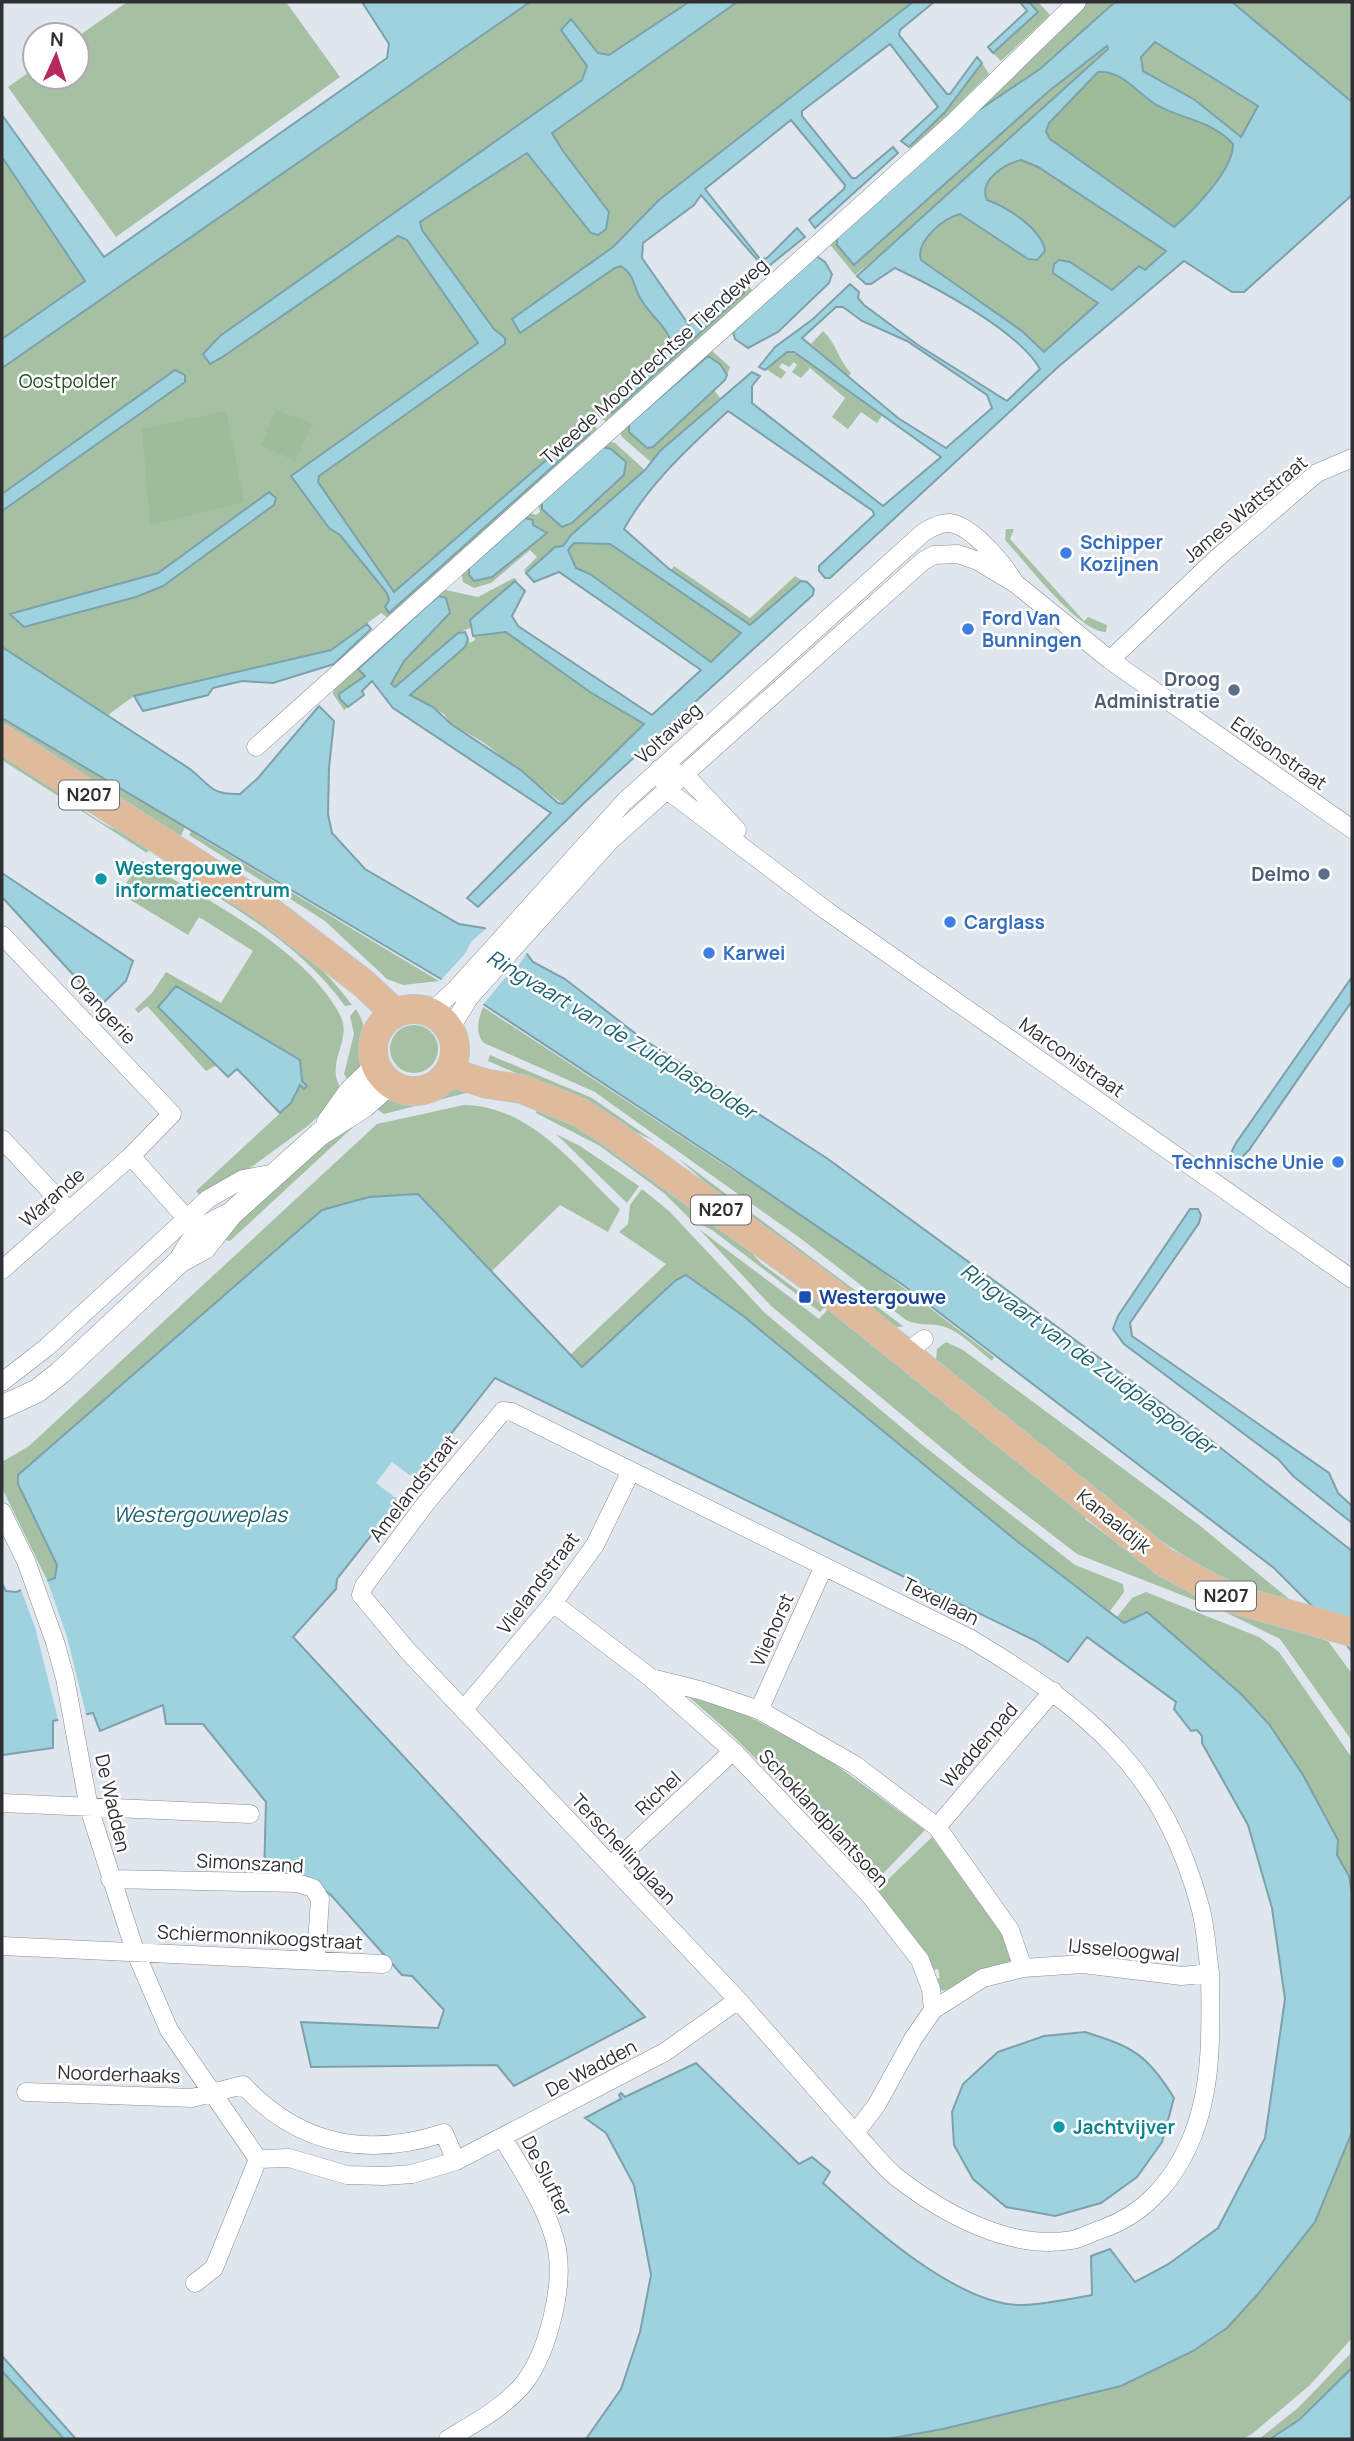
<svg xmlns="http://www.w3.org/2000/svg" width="1354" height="2441" font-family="Manrope,sans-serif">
<rect width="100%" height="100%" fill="#e0e6ed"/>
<path fill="#a6c0a3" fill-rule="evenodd" d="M127,2H286L340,77L116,237L8,87L35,68V77H77V37Z
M515,2H713L210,364L398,235L407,240L478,343L292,477L329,528L340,535L387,593L389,600L385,607L389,612L589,434V431L581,429L394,593L318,482L319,476L504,344L505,338L495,330L422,230L420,222L528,153L591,233L580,175L552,133L737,2H913L659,200L613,247L512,319L521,333L615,268L621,266C633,275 633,282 638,294C646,313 669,326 672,346L608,405L612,413L743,293L748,284L753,292L610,425L600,417L594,422L599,434L391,620L381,613L331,650L134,696L108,715L2,647V511L185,382L2,498V356ZM269,493L275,498L274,505L163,586L136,597L24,627L11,615L158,573Z
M1029,2H1038L1050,15L1001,61L993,53L1037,13Z
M1085,2H1115L1040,69L973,114L837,245L854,265L1049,91L1102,48L1107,46L1108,48L907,232L855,275L828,242Z
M1232,2H1352V102Z
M1155,42L1258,106L1241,137L1195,100L1143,71L1141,57Z
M982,63L989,74L913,149L909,147L945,112Z
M2,157L86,281L2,339Z
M1021,160L1038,167L1166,251L1145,270L1138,266L1112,290L1070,262L1059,260L1055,264L1053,273L1098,303L1044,352L1022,331L921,259C915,241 944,218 960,214L1028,259L1039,235L997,204L987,200C978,180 1005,164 1021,160Z
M823,331C837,344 838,360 851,373L848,377L811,344Z
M709,348L730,367L727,375L720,364L708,356L629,432L646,448L653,447L714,390L720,398L660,451L652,463L622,437L620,432Z
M787,352C806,352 865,401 883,414L877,423L861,412L848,429L832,417L845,398L810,368L801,378L792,372L797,365L794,362L789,367L782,363L779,367L786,372L781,379L766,369Z
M607,441L615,443L645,470L571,535L563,546L555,547L526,573L524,570L537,557L530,550L491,583L474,588L463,582L461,570L530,513L536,515L540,512L538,502Z
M1006,529H1014L1010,539L1084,621L1088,617L1107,625L1106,632C1079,633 1025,561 1005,540Z
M574,543C587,546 597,543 610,544L741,633L711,662L590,575L576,568L568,550Z
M674,566L750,618L795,576L803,581L750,626L671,570Z
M514,578L517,580L470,620V628L458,633L394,687L391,684L404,661L450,613L439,596L359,669L365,676L355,685L345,705L348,707L344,710L333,694L334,688L441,589L478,597Z
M491,632H506L590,692L645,724L563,804L483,742L451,724L444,714L409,694L465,647L468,639L470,643L475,640L474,636Z
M2,718L185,827L180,838L2,727Z
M2,751C36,773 66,800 101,822C117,832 135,835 150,846L147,853L2,760Z
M192,831L196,835L439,981L403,985L387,979L325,921L189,835Z
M142,861C205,899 305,948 340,1015C354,1042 322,1062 343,1092L309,1125L250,1168L202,1197L196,1191L291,1103L300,1085L307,1086L302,1081L300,1060L158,1007L217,1065L206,1071L147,1006L138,1013L135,1009L152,993L166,972L221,1003L253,951L199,917L188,935L119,893Z
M179,867C242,902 309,946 352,1005L345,1006C301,945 237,909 174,870Z
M483,1007L854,1250L994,1357L992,1361C978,1350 962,1333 945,1327C930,1322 920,1327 906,1320L800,1238L613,1105L595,1092L484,1043C475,1034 478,1019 483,1007Z
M356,1009C372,1034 367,1061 350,1084L344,1074L354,1034L350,1016Z
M390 1049a24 24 0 1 1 48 0a24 24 0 1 1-48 0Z
M490,1055L592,1098L654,1141L616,1123L579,1100L488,1061Z
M449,1084L470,1092L384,1114L371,1105C397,1093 423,1100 449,1084Z
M464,1105C532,1106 575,1167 620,1209L608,1232L560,1205L491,1272L418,1194L18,1485L57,1565L55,1578L47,1580L2,1488V1462L29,1446L377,1124Z
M537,1106L582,1127L726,1226L761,1263L801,1293L827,1305L820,1312L712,1230L691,1220L664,1193L600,1146L536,1113Z
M364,1117L230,1241L221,1239L318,1149Z
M556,1134L580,1146L639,1186L627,1203Z
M678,1158L903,1326L894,1328L720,1196Z
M642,1189L669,1211L765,1313L920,1443L1075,1565L1123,1584L1124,1592L1110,1611L1018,1542L742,1315L686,1276L676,1280L582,1368L570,1355L666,1264L619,1232L628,1224L630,1205Z
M699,1229L819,1319L830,1307L1088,1513L1085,1519L1153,1570L1227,1610L1328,1641L1352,1674V1741L1280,1639L1225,1612L1077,1554L972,1473L771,1306Z
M946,1342L963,1350L1199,1525L1300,1608C1218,1580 1167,1552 1103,1493L1099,1497L936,1360L937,1349Z
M1146,1592L1259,1637L1279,1652L1352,1758V1892L1349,1876L1337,1855L1338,1840L1303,1775L1269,1724L1117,1617L1132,1598Z
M688,1696L744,1714L825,1757L925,1830L877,1880L731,1734Z
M932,1837L1010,1945L1012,1958L1009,1964L943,1991L931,1980L940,1978L938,1969L929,1971L876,1891Z
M1352,2132V2338L1310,2385L1252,2434L1243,2439H887L943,2429L1121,2386L1193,2351L1227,2328L1258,2294L1315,2222Z
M1352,2352V2368C1332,2389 1288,2439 1259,2439L1298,2408Z
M2,2371L64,2439H2Z"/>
<path fill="#9ebb9a" d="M1098,72C1123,70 1136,92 1155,104C1182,120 1212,120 1233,144C1234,170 1193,211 1174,227L1050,139L1046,132L1049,123Z
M276,410L313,424L295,461L261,445Z
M226,411L244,502L150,525L142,429Z"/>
<path fill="#9fd2df" stroke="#7da1ab" stroke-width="2" fill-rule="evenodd" d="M362,2H530L2,368V339L85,281L2,157V115L104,257L387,58L389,44Z
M689,2H737L552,133L563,151L609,212L606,229L598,235L591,233L527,153L420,222L422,230L494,329L505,338V344L319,476L318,482L394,592L582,429L589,431V434L389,613L385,607L389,600L387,593L340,535L329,528L291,476L478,343L407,240L398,236L221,358L210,364L203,354L220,336L582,80L587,66L561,30L571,19L598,53L609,55Z
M913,2H934L900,30L899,35L947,94H950L977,57L982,63L945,112L909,147L901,141L938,107L890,44L802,111V116L852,178H856L893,147L898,153L815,228L809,220L844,189L845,185L791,120L705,189L760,259L767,258L797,228L805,237L765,269L701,195L694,205L643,243L642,258L689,325L736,288L743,289L744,293L612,413L607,405L672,346C669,326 646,313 638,294C633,282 633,274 621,266L615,268L520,333L512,319L613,247L659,200Z
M1020,2H1029L1038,12L993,53L988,47L1027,11Z
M1115,2H1232L1352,102V195L1244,292H1232L1184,261L1058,367L830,578H825L819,571V566L874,515L873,511L728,411C690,447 650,482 624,529L668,568L750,625L801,581L807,582L814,589L813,595L586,801L478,907L467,898L551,813L393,708L372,681L362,691L364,695L348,707L340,699L339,694L365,676L358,669L429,604L439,596L446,598L450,613L404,661L391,684L395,687L458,633L465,632L468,639L465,647L410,695L433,707L451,724L522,771L558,803L563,804L644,724L590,692L506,632L473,636L470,620L515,581L525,591L512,616L518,626L652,715L701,670L559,572L534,582L526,573L555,547L563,546L571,535L645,470L660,451L752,372L760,376L752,386V403L883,506L941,457L794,352H787L765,370L759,367L775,347L813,319L850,284L859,292L858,298L864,305L918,345L1007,401L1040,369C1019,331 935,287 895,268L871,284H866L857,276L1108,49L1107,46L1049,91L854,265L837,245V236L973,114L1040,69ZM1155,42L1258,106L1241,137L1195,100L1143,71L1141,57ZM1098,72C1122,70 1136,92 1155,104C1182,120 1212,120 1233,144C1234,169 1193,211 1174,227L1050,139L1046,132L1049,123ZM1021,160L1038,167L1166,251L1145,270L1139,266L1112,290L1070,262L1059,260L1054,264L1053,273L1098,303L1044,352L1022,331L921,260C915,241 944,218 960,214L1028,259L1037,260L1045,251C1042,229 1007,207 987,200C978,180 1005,164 1021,160ZM836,307H843L862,321L907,341L987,395L992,408L946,448L898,418L802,338ZM574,543L610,544L741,633L711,662L590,574L576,568L568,550Z
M815,255L825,262L832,274L829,283L778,332L748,348L735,339L733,332Z
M708,356L720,364L727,375L725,380L653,447L647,448L629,432V424Z
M175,370L185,375V382L2,511V494Z
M603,447L611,449L626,462L624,475L572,523L562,527L542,509V502Z
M269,492L276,498L274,505L163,586L136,597L24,627L10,614L158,573Z
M525,518L533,520V525L547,533L492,577L474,581L469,575V568Z
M367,624L371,629L334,664L273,683L242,681L213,688L208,695L143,711L134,696L331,650Z
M2,647L190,769C211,786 211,795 240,794L258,778L319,706L334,721L329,768L328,814L332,833L365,869L459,924L484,928L527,954L533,962L565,979L640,1037L828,1159L1194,1427L1352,1551V1652L1331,1625L1274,1568L903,1285L730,1167L483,1004L2,718Z
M2,873L133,961L126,981L101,1005L2,897Z
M1352,977V1001L1249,1150L1241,1158H1234L1232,1151L1236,1143Z
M176,986L300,1060L302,1081L307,1086L304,1089L300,1085L291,1103L280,1113L237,1069L228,1077L158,1007Z
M418,1194L582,1367L676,1280L686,1275L742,1315L1018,1542L1124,1623L1147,1612L1241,1694L1269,1724L1303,1775L1338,1840L1337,1855L1349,1876L1352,1892V2132L1315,2222L1258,2294L1227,2328L1193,2351L1121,2386L943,2429L887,2439H586L621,2389L640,2332L651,2275L634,2185L606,2133L585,2118L621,2099L619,2095L621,2093L625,2097L696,2063L799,2164L812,2157L830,2172L823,2183C868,2224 959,2307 1023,2305C1046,2304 1070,2299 1092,2295L1091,2256L1110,2249L1135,2282L1167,2265L1218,2228L1265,2138L1285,1999L1272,1908L1248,1825L1202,1743V1736L1197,1730L1191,1731L1174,1709L1176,1702L1087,1637L1068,1662L1036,1641L495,1378L337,1579L336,1589L293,1637L645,2017L514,2086L497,2065L311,2067L301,2022L438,2028L444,2010L412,1976L402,1975L331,1895L304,1877L264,1875L266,1802L203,1724H166L163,1705L100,1731L93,1713L53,1721V1748L2,1755V1584L6,1591L16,1592L55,1578L57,1565L18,1484V1475L322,1210L369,1197Z
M1190,1209H1198L1201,1215L1199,1223L1130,1323L1132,1336L1329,1473L1338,1493L1352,1506V1523L1293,1476L1279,1460L1124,1344L1113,1329L1118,1316Z
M1085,2032C1133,2047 1147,2054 1174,2098L1162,2142L1137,2177L1101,2203L1055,2216L1006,2207L973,2179L954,2145L952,2112L963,2084L998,2052L1044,2036Z
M2,2356L76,2439H64L2,2371Z
M1352,2368V2439H1270L1299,2420Z"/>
<path fill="#e0e6ed" d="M488,927L528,951L517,968L504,979L482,1006L440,981L464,955L472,941Z
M392,1462L416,1480L400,1501L376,1483Z
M46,1577L67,1637L87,1718L59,1723L35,1627L20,1587Z"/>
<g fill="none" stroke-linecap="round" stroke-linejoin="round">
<defs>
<path id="minor" d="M1110,660L1216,559L1317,473L1352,458
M256,747L953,123L1077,2
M659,769L667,790L827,911L1352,1279
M674,772L685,775L737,830
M2,935L172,1114L131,1156L186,1218
M431,1012L455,990L625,801L924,532C932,527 941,522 950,523C973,526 1004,565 1015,583
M450,1029L469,998L611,840L923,561L934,555L958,554L978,561L1016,584L1110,660L1352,829
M2,1139L69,1211
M2,1270L131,1156
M907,1352L924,1339
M2,1382L47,1347L208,1199L243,1179L276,1173
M2,1512L26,1561L55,1642L65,1678L89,1808L135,1951L169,2030L258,2159L289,2158L347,2175L384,2176L412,2174L456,2161L665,2052L738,2000
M553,1603L651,1678L703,1691L759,1710L855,1765L937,1827L1010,1930L1023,1968
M653,1680L733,1751L868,1893L920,1960L931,1989L933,2010
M464,1709L553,1603L595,1545L630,1473
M759,1710L824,1566
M2,1803L250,1814
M937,1827L1053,1691
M611,1865L733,1751
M110,1879L297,1883L313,1888L320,1899L316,1960
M2,1946L383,1964
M1083,1964L1182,1976L1210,1973C1211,2029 1213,2090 1190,2142C1173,2182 1143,2215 1102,2229C1092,2232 1082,2238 1072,2240C1010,2251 942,2213 895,2176C881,2164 868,2147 855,2133L876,2106L913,2039L933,2010L983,1978L1023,1968Z
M26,2092L192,2098L243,2085C300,2146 367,2158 444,2133L456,2161
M855,2133L738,2000L407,1650L361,1595L364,1586L426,1503L503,1411L512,1412L969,1638C1088,1709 1164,1770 1201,1910C1206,1930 1207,1953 1210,1973
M195,2283L214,2268L258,2159
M448,2439C475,2423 505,2407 525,2382C548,2351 564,2287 557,2249C549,2209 523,2173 503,2138"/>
<path id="tertiary" d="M328,1123L350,1092L376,1067
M180,1261C195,1234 201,1228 229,1215
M2,1407L37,1391L60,1373L180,1261L204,1248L231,1214L320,1134L364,1106L390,1083"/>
<path id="primary" d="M2,739L260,904L363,983L395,1013
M373 1050a41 41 0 1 1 82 0a41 41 0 1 1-82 0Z
M449,1072L488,1084L522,1089L579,1112L603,1127L817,1282L1164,1562L1230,1598L1352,1632"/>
</defs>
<use href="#minor" stroke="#888e94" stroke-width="19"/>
<use href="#tertiary" stroke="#888e94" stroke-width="24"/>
<use href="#primary" stroke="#c4c5c6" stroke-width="30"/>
<use href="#minor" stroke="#fff" stroke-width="18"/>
<use href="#tertiary" stroke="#fff" stroke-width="23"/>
<use href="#primary" stroke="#e0bb9b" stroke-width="28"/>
</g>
<g fill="#3f7fe0" stroke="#fff" stroke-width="2.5">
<circle cx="1066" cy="553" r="7"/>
<circle cx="968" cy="629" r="7"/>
<circle cx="950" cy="922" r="7"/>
<circle cx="709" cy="953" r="7"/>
<circle cx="1338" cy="1162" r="7"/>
</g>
<g fill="#5c6f8a" stroke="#fff" stroke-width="2.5">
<circle cx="1234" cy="690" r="7"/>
<circle cx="1324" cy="874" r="7"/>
</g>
<g fill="#0f9aa8" stroke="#fff" stroke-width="2.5">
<circle cx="101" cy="879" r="7"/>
<circle cx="1059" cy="2127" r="7"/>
</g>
<rect fill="#1a4fb4" stroke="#fff" stroke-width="2.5" x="798" y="1290" width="14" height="14" rx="3.5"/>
<g text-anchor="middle" stroke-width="5" stroke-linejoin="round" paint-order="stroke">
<g fill="#fff" stroke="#6d6e70" stroke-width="2">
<rect x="59" y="780.5" width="60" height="29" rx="5"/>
<rect x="691" y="1195.5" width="60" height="29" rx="5"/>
<rect x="1196" y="1581.5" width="60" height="29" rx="5"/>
</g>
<g font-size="18" font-weight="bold" fill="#2e3033">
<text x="89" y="801">N207</text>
<text x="721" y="1216">N207</text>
<text x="1226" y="1602">N207</text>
</g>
<g font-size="19" fill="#2e3033" stroke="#fff">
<text transform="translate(654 361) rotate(-42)" y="7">Tweede Moordrechtse Tiendeweg</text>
<text transform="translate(1245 509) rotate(-40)" y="7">James Wattstraat</text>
<text transform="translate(668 733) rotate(-42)" y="7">Voltaweg</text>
<text transform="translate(1279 753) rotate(35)" y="7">Edisonstraat</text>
<text transform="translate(103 1009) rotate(47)" y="7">Orangerie</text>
<text transform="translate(1072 1057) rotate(35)" y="7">Marconistraat</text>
<text transform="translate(52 1197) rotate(-41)" y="7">Warande</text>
<text transform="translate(413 1488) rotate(-52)" y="7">Amelandstraat</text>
<text transform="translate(1114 1521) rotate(39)" y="7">Kanaaldijk</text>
<text transform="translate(538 1583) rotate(-53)" y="7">Vlielandstraat</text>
<text transform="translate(941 1601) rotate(27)" y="7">Texellaan</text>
<text transform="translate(772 1630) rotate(-66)" y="7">Vliehorst</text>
<text transform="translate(979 1745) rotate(-49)" y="7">Waddenpad</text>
<text transform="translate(658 1793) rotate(-43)" y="7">Richel</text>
<text transform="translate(113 1803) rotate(77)" y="7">De Wadden</text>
<text transform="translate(824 1818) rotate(47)" y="7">Schoklandplantsoen</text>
<text transform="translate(624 1849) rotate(47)" y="7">Terschellinglaan</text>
<text transform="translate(250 1863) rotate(3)" y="7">Simonszand</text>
<text transform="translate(260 1937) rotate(3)" y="7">Schiermonnikoogstraat</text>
<text transform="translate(1124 1950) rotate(5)" y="7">IJsseloogwal</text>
<text transform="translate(591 2068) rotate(-28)" y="7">De Wadden</text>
<text transform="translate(119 2074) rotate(2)" y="7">Noorderhaaks</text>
<text transform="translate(547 2176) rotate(63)" y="7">De Slufter</text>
</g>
<g font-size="19" fill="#244e21" stroke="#fff">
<text x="68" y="388">Oostpolder</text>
</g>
<g font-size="19" font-weight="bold" fill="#366cbe" stroke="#fff" text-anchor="start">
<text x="1080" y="549">Schipper<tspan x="1080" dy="22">Kozijnen</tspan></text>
<text x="982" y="625">Ford Van<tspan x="982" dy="22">Bunningen</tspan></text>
<text x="964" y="929">Carglass</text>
<text x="723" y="960">Karwei</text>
<text x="1324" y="1169" text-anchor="end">Technische Unie</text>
</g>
<g font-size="19" font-weight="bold" fill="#4e5e75" stroke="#fff" text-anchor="end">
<text x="1220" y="686">Droog<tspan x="1220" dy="22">Administratie</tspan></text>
<text x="1310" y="881">Delmo</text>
</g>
<g font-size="19" font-weight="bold" fill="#0d838f" stroke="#fff" text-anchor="start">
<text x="115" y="875">Westergouwe<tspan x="115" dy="22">informatiecentrum</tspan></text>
<text x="1073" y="2134">Jachtvijver</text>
</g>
<g font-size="19" font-weight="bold" fill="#164399" stroke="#fff" text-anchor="start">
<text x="819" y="1304">Westergouwe</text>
</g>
<g font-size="21" font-style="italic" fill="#1e6270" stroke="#fff">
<text transform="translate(621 1035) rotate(31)" y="7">Ringvaart van de Zuidplaspolder</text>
<text transform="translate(1088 1359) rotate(36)" y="7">Ringvaart van de Zuidplaspolder</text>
<text x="200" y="1522">Westergouweplas</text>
</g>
</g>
<rect width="1354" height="2441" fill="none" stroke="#2e3033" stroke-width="7"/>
<g transform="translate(56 56) rotate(3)"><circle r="33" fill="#ffffff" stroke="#abacad" stroke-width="2"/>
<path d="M0-5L12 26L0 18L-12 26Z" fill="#b6295f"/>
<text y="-10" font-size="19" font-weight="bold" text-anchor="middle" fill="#2e3033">N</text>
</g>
</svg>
